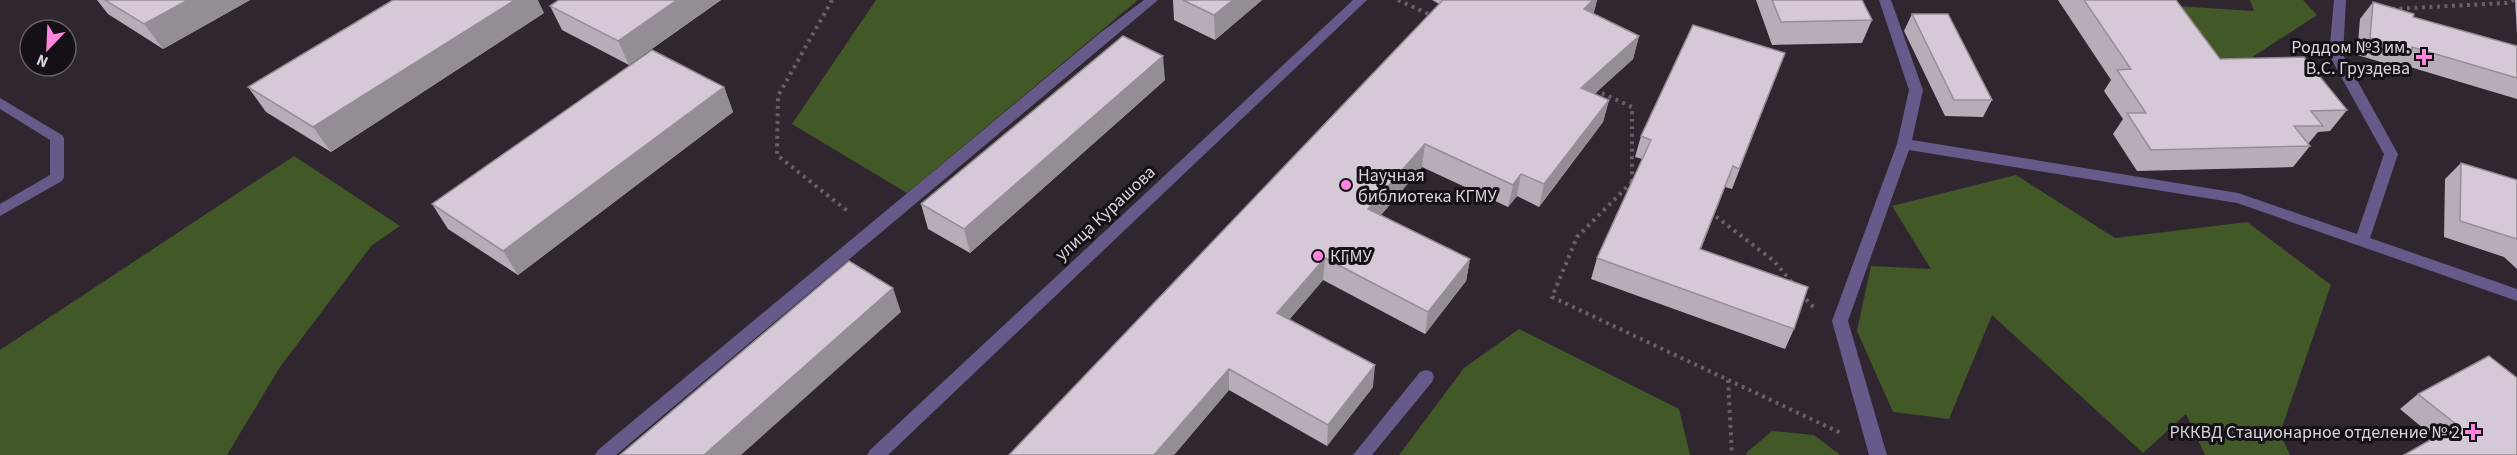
<svg xmlns="http://www.w3.org/2000/svg" width="2517" height="455" font-family="'Source Sans 3',sans-serif">
<rect width="100%" height="100%" fill="#2f2630"/>
<path fill="#435827" d="M876,0H1138L907,193L792,124Z
M2250,0H2303L2317,15L2234,69L2196,57L2160,5L2254,11Z
M294,156L400,226L372,245L280,367L227,455H0V350Z
M2016,175L2115,238L2247,222L2331,285L2280,433L2290,455H2205L2186,414L2143,453L1992,315L1949,419L1893,412L1857,331L1871,266L1931,269L1892,206Z
M1519,329L1679,409L1690,455H1399L1464,368Z
M1772,431L1814,435L1840,455H1747L1746,453Z"/>
<g fill="none" stroke-linecap="round" stroke-linejoin="round">
<path stroke="#686069" stroke-width="4" stroke-dasharray="3 4.5" stroke-linecap="butt" d="M832,0L778,96L777,155L850,213
M1398,0L1433,16
M2392,9L2506,3L2514,0
M1595,90L1632,107V182L1634,183
M1632,182L1577,237L1552,297L1843,434
M1710,212L1774,261L1793,284
M1801,294L1816,310
M1728,380L1732,455"/>
<path fill="#655a8a" fill-rule="evenodd" d="M1144,0H1158L616,455H595L598,450L1100,33Z
M1353,0H1367L888,455H867L870,450Z
M1879,0H1891L1923,90L1912,140L2238,193L2357,234L2384,154L2329,55L2334,0H2346L2343,55L2398,154L2370,238L2517,289V301L2237,203L1909,150L1848,321L1887,455H1869L1832,321L1897,144L1909,90Z
M0,98L62,135L64,138V177L62,181L0,216V204L50,175V140L0,109Z
M1426,370L1432,372L1434,377L1432,382L1372,455H1353L1420,372Z"/>
</g>
<path fill="#b7adb9" d="M97,0H250L163,49L108,14Z
M559,0H721L629,65L562,30L550,6Z
M1173,0H1262L1215,40L1174,20Z
M1432,0H1597L1593,14L1639,36L1633,59L1594,94L1609,100L1603,122L1539,207L1517,196L1508,207L1422,167L1381,215L1470,259L1466,281L1425,334L1323,280L1289,320L1373,387L1327,446L1229,390L1174,455L1439,4Z
M1756,0H1862L1872,20L1862,43L1772,45Z
M2058,0H2176L2220,59L2347,110L2330,131L2318,132L2308,144L2310,146L2293,167L2137,171L2113,134L2123,119L2104,91L2111,80Z
M2515,0H2517V35Z
M2373,2L2413,17L2517,46V99L2400,64L2398,67L2357,55L2360,19Z
M544,13L331,152L266,112L248,87Z
M1912,14L1992,100L1983,117L1945,116L1904,31Z
M1785,53L1732,189L1725,187L1701,249L1794,329L1785,349L1591,279L1597,258L1642,159L1635,157L1641,136Z
M1165,80L970,253L928,229L921,204Z
M724,87L733,112L518,275L448,229L432,204Z
M2461,163L2517,180V269L2504,257L2444,237L2445,179Z
M2418,394L2517,455L2435,438L2400,409Z"/>
<path fill="#958d96" d="M188,0H250L163,49L144,24Z
M515,0H538L544,13L331,152L313,127Z
M677,0H721L629,65L618,41Z
M1233,0H1262L1215,40L1214,15Z
M1593,0H1597L1593,17L1584,9Z
M1639,36L1633,59L1576,111L1581,88Z
M1163,56L1165,80L970,253L964,229Z
M724,87L733,112L518,275L503,251Z
M1609,100L1603,122L1539,207L1544,184Z
M1425,144L1422,167L1366,232L1368,209Z
M1521,174L1517,196L1508,207L1513,185Z
M1325,258L1323,280L1276,335L1277,313Z
M1470,259L1466,281L1425,334L1428,312Z
M893,288L901,312L741,455H704Z
M1375,365L1373,387L1327,446L1328,425Z
M1229,369V390L1174,455H1154Z"/>
<path fill="#d5c9d7" stroke="#958d96" stroke-width="1.5" d="M105,0H188L144,24Z
M393,0H515L313,127L248,87Z
M559,0H677L618,41L550,6Z
M1183,0H1233L1214,15Z
M1443,0H1593L1584,9L1639,36L1581,88L1609,100L1544,184L1521,174L1513,185L1425,144L1368,209L1470,259L1428,312L1325,258L1277,313L1375,365L1328,425L1229,369L1154,455H1009Z
M1772,0H1862L1872,20L1781,22Z
M2084,0H2176L2220,59L2304,57L2347,110L2311,111L2323,126H2294L2310,146L2151,150L2127,113H2146L2117,70L2131,69Z
M2373,2L2414,14L2413,17L2517,46V78L2412,47V50L2370,38Z
M1912,14H1948L1992,100H1954Z
M1693,25L1785,53L1739,169L1733,166L1700,249L1808,287L1794,329L1597,258L1651,140L1641,136Z
M1123,36L1163,56L964,229L921,204Z
M652,50L724,87L503,251L432,204Z
M2461,163L2517,180V239L2460,221Z
M849,261L893,288L704,455H620Z
M2489,356L2517,378V455H2404L2457,425L2418,394Z"/>
<g fill="#ff85df" stroke="#141015" stroke-width="2">
<path d="M2421 48h6v6h6v6h-6v6h-6v-6h-6v-6h6z"/>
<circle cx="1346" cy="185" r="6"/>
<circle cx="1318" cy="256" r="6"/>
<path d="M2470 423h6v6h6v6h-6v6h-6v-6h-6v-6h6z"/>
</g>
<g text-anchor="middle" stroke-width="6" stroke-linejoin="round" paint-order="stroke">
<g font-size="18" fill="#d8d2d9" stroke="#141015" text-anchor="end">
<text x="2410" y="53">Роддом №3 им.<tspan x="2410" dy="21">В.С. Груздева</tspan></text>
<text x="1358" y="181" text-anchor="start">Научная<tspan x="1358" dy="21">библиотека КГМУ</tspan></text>
<text x="1330" y="262" text-anchor="start">КГМУ</text>
<text x="2460" y="438">РККВД Стационарное отделение № 2</text>
</g>
<g font-size="18" fill="#d8d2d9" stroke="#141015">
<text transform="translate(1105 213) rotate(-43)" y="6">улица Курашова</text>
</g>
</g>
<g transform="translate(48 48) rotate(203)"><circle r="28" fill="#141015" stroke="#625e63" stroke-width="1.5"/>
<path d="M0-4.5L10 22L0 15L-10 22Z" fill="#ff85df"/>
<text y="-9" font-size="16" font-weight="bold" text-anchor="middle" fill="#d8d2d9">N</text>
</g>
</svg>
